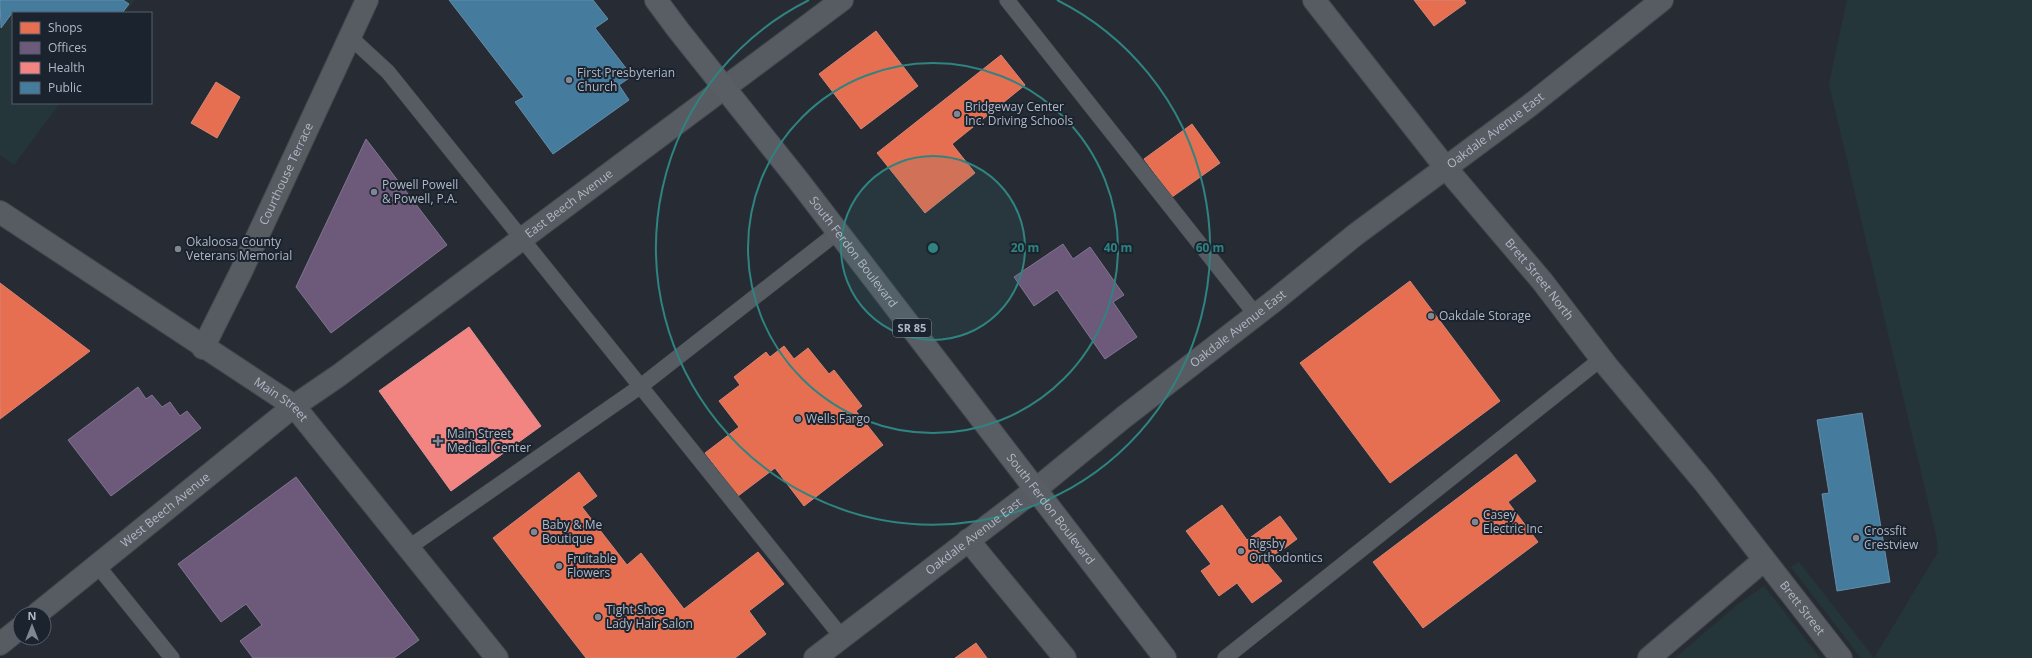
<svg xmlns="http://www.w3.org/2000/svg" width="2032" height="658" font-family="'Open Sans',sans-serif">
<rect width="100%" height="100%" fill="#272c34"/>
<path fill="#24363a" d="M0,0H135L125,13H13V103H60L14,165L0,155Z
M1847,0H2032V658H1874L1938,552L1936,535L1829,84Z
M1799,562L1874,658H1861L1791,567Z
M1764,586L1820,658H1675L1737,605Z"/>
<path fill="#e76f51" stroke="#d68574" d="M1414,0H1464L1466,3L1434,26Z
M876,31L918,86L861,129L819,74Z
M1001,55L1025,85L952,144L975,173L925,213L877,153Z
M216,82L240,97L217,138L191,123Z
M1192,124L1220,163L1172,197L1144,159Z
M1410,281L1500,401L1390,483L1300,363Z
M0,283L90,351L0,419Z
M784,346L794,359L808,348L829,374L834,370L862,406L856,411L883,445L804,506L775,468L738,496L705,453L739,427L719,401L740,385L734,377L766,352L770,357Z
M1516,454L1536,481L1508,502L1538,542L1423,628L1373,562Z
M579,472L597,496L582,507L627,565L641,553L684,609L758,552L784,584L749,611L766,634L735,658H586L493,538Z
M1222,505L1247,540L1280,516L1297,539L1266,562L1282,581L1252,603L1237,583L1219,596L1201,571L1211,564L1186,531Z
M976,643L987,658H955Z"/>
<path fill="#6d597a" stroke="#817691" d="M366,139L447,245L331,333L296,287Z
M1063,244L1073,259L1090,247L1124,295L1113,302L1137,337L1105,359L1057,290L1034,306L1014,277Z
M138,387L146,399L152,395L162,407L170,402L180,416L187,411L201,428L111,496L68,440Z
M296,477L419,640L394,658H253L240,641L262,625L246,604L221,622L178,564Z"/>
<path fill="#f28482" stroke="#de9496" d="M469,327L541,426L451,491L379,391Z"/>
<path fill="#457b9d" stroke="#658da9" d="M0,0H123L129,4L122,13H12L1,28Z
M449,0H593L608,19L595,28L632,76L619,85L629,100L553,154L515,102L524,97Z
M1862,413L1890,582L1837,591L1822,494L1829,493L1817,420Z"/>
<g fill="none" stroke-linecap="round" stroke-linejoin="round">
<defs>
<path id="service" d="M1007,0L1256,315
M350,37L388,72L841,636
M408,548L641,386L838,232
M97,565L172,658
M1225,658L1601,359"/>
<g id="minor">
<path id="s1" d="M1314,0L1446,168L1542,281L1607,366L1704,482L1841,658"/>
<path id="s2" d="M203,348L240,274L367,0"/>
<path d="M968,540L1065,658"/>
<path id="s3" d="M37,614L294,406L338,376L842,0"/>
<path d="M0,644L20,628"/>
<path id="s4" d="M815,658L1036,489L1124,417L1274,301L1355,235L1529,106L1662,0"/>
<path d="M1649,658L1764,560"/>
</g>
<g id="tertiary">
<path id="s5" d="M0,212L294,406L497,658"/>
</g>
<g id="primary">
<path id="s6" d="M656,0L679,31L798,180L1165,658"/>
</g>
</defs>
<use href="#service" stroke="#43474d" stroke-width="16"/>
<use href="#minor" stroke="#43474d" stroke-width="24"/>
<use href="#tertiary" stroke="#43474d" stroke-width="24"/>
<use href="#primary" stroke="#444951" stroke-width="24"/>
<use href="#service" stroke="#575b62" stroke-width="15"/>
<use href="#minor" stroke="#575b62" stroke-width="22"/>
<use href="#tertiary" stroke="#575b62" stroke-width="22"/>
<use href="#primary" stroke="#595d64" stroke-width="22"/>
</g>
<circle cx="933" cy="248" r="92" fill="#2f8380" fill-opacity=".12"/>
<g fill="none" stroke="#2f8380" stroke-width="2">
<circle cx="933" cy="248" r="92"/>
<circle cx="933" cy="248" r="185"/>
<path d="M1057 0A277 277 0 1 1 809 0"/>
</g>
<g fill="#808793" stroke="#1b232f" stroke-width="1.5">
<circle cx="569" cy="80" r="4"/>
<circle cx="957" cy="114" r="4"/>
<circle cx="374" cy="192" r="4"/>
<circle cx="178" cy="249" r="4"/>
<circle cx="1431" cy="316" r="4"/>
<circle cx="798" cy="419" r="4"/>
<path d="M436 435h4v4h4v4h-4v4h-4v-4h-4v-4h4z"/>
<circle cx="1475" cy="522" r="4"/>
<circle cx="534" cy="532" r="4"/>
<circle cx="1856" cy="538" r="4"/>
<circle cx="1241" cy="551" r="4"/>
<circle cx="559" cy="566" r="4"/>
<circle cx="598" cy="617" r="4"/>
</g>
<g text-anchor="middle" stroke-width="4" stroke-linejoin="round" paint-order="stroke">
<rect fill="#1b232f" stroke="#838b99" stroke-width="1" x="893" y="319" width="38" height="18" rx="3"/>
<g font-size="11" font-weight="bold" fill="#b0b8c6">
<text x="912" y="332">SR 85</text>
</g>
<g font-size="12" fill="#b0b8c6" stroke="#1b232f" text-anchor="start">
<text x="577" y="77">First Presbyterian<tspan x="577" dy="14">Church</tspan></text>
<text x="965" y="111">Bridgeway Center<tspan x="965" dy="14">Inc. Driving Schools</tspan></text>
<text x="382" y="189">Powell Powell<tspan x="382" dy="14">&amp; Powell, P.A.</tspan></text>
<text x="186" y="246">Okaloosa County<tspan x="186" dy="14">Veterans Memorial</tspan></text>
<text x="1439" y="320">Oakdale Storage</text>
<text x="806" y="423">Wells Fargo</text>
<text x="447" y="438">Main Street<tspan x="447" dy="14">Medical Center</tspan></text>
<text x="1483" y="519">Casey<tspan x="1483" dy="14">Electric Inc</tspan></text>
<text x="542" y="529">Baby &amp; Me<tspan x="542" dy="14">Boutique</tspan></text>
<text x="1864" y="535">Crossfit<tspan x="1864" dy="14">Crestview</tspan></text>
<text x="1249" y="548">Rigsby<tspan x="1249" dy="14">Orthodontics</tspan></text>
<text x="567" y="563">Fruitable<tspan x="567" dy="14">Flowers</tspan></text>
<text x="606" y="614">Tight Shoe<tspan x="606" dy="14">Lady Hair Salon</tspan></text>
</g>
<g font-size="12" fill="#b0b8c6" stroke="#1b232f">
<text dy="4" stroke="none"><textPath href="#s4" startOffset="861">Oakdale Avenue East</textPath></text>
<text dy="4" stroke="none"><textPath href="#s2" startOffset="193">Courthouse Terrace</textPath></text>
<text dy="4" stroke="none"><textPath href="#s3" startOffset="672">East Beech Avenue</textPath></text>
<text dy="4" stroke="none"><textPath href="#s6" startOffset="320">South Ferdon Boulevard</textPath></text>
<text dy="4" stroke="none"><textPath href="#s1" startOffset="359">Brett Street North</textPath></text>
<text dy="4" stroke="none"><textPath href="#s4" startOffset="536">Oakdale Avenue East</textPath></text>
<text dy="4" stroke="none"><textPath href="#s5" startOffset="338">Main Street</textPath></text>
<text dy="4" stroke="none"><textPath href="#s6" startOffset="644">South Ferdon Boulevard</textPath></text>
<text dy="4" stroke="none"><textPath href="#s3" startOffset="165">West Beech Avenue</textPath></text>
<text dy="4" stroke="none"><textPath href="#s4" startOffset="200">Oakdale Avenue East</textPath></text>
<text dy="4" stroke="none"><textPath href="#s1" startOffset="780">Brett Street</textPath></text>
</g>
</g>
<circle cx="933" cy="248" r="6" fill="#2f8380" stroke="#1b232f" stroke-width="2"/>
<g font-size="12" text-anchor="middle" font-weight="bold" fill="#2f8380" stroke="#1b232f" stroke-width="4" stroke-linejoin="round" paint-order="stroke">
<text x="1025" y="252">20 m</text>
<text x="1118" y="252">40 m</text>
<text x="1210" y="252">60 m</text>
</g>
<rect x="12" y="12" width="140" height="92" fill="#1b232f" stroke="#575f6b"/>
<rect x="20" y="22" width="20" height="12" fill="#e76f51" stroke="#575f6b"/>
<text x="48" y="32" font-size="12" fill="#b0b8c6">Shops</text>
<rect x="20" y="42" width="20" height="12" fill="#6d597a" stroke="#575f6b"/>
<text x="48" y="52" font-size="12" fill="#b0b8c6">Offices</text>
<rect x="20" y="62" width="20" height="12" fill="#f28482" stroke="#575f6b"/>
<text x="48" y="72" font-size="12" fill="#b0b8c6">Health</text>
<rect x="20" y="82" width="20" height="12" fill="#457b9d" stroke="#575f6b"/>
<text x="48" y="92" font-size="12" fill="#b0b8c6">Public</text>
<g transform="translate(32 626)"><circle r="19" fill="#1b232f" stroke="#575f6b"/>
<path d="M0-3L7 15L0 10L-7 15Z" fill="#808793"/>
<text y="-6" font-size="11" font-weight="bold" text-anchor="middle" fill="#b0b8c6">N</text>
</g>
</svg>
